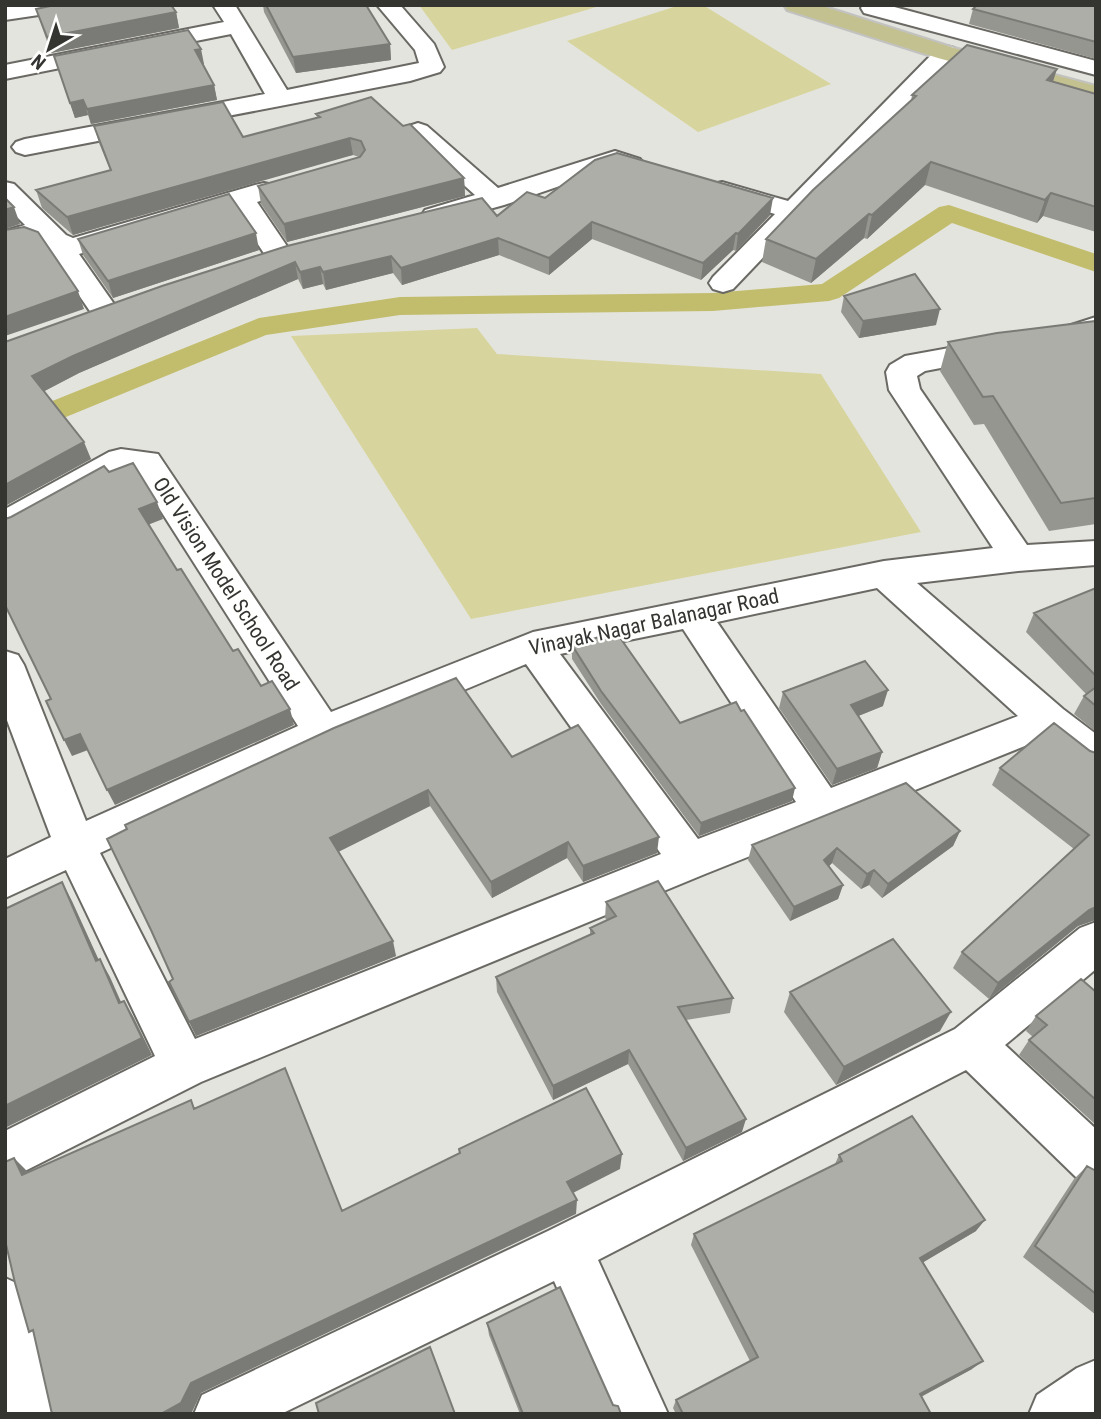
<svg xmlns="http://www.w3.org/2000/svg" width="1101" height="1419" font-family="'Roboto Condensed',sans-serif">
<rect width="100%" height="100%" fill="#e4e4de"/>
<path fill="#d7d59d" d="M419,5H603L452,50Z
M680,5H703L831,84L698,132L567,41Z
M477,328L497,354L821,374L921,532L471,619L291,336Z"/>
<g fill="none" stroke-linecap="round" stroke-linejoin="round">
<path fill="#c2bd6c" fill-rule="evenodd" d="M949,205L1096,254V272L952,223L839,298L829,301L713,311L400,315L266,335L5,442V420L259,318L400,297L713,293L822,284L939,207Z"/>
<defs>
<path id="minor" d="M70,5L67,10L59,12L5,20V6Z
M213,5H235L287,90L419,63L415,50L377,5H400L434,44L444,67L440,72L410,81L25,155L16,152L12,147L16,142L25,139L265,94L231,34L5,79V65L224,22Z
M863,5H887L1096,61V75L864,13L861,8Z
M946,46L954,48L958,53L954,58L733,289L723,292L713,289L709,283L713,277L775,214L713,196L709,190L713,184L722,182L788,201L938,48Z
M418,123L427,126L498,188L615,151L640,159L644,164L640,169L631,172L615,167L504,205L435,224L425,222L421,216L425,210L475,195L409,136L405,131L409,126Z
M5,182L14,184L66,235L73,238L255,185L264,183L273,185L277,191L273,197L257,202L293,255L289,261L279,263L269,261L234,208L79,254L121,314L116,320L106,323L96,320L46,247L30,241L5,247V231L25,225L5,205Z
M1096,317V336L1082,341L925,371L917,376L920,389L1027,545L1096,541V565L1018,571L917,583L1063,709L1096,734V772L1082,767L1045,738L705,874L201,1082L5,1181V1131L155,1056L66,870L5,898V859L51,837L5,715V651L18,655L24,665L86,821L298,726L136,472L126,471L17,532L5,536V509L109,452L121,449L158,454L331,712L533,632L884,561L993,548L889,390L886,372L890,365L905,356L1065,327ZM877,588L1018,716L831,788L717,622ZM683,629L796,802L698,839L560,654ZM526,664L661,854L195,1039L100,853L337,743Z
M1096,922V969L1005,1045L1096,1129V1187L1079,1180L966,1070L598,1260L668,1414H613L554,1281L281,1414H194L202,1395L548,1231L955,1029L1080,928Z
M5,1278L23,1286L31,1304L59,1414H5Z
M1096,1360V1414H1029L1037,1395L1077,1368Z"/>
<path id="major" d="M784,5H819L954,48L1096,86V101L938,58L787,10Z"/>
</defs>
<use href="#minor" stroke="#6a6964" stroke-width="4"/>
<use href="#major" stroke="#c2c2c1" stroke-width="4"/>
<use href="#minor" fill="#fff" fill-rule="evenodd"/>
<use href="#major" fill="#c4c191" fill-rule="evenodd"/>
</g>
<path fill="#969690" d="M263,5H366L390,44L391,60L296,73L264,12Z
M1096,5V59L969,24L973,9Z
M36,9L176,12L179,28L51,53Z
M54,56L204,64H202L214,85L217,100L91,124L88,115L75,118Z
M1053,82L1096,94V232L1043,216L1037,223L925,185L867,239L864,238L811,283L762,262L766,239L911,101L912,95Z
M316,114L403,126L464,178L465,196L287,242L261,204L258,186L359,157L353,155L342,157L73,235L42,208L36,190L110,170L99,143L94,126L243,137L317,118Z
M545,198L770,215L736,251L733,250L701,280L592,239L549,275L499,255L402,285L393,273L326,290L323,284L303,289L298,279L79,373L44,391L91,459L5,506V342L162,286L497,216Z
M78,239L259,250L113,298L83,255Z
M844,296L936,325L859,338L841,312Z
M1096,321V524L1049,531L984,424L974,425L940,371L948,342Z
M1096,588V732L1074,714L1084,696L1086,694L1026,632L1034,613Z
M572,645L680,723L741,711L792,801L699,836L601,704L572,659Z
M783,692L883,706L858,716L882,752L877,768L832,785L779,708Z
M1090,751L1096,753V920L1078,926L989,999L953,968L962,952L1074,849L992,785L1000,768Z
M512,757L657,853L583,882L567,858L492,898L430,806L338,852L396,956L196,1036L173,979L151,930L107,839Z
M960,831L953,846L882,898L869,885L861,889L832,863L829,866L843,885L838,899L790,921L748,860L752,845Z
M606,902L733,998L730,1013L686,1020L742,1132L683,1161L628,1064L553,1100L497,992L496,977L590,935V928L607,920L605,918Z
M790,992L940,1031L836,1085L784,1012Z
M1096,992V1125L1019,1055L1029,1040L1033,1037L1026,1031L1036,1016Z
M839,1155L976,1231L923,1262L972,1369L921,1397L931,1414H676L673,1408L676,1400L750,1361L691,1245L694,1234L835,1164Z
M1087,1166L1096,1171V1315L1023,1257L1074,1179Z
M487,1323L613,1405L621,1414H520L489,1335Z"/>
<path fill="#7a7a76" d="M176,12L179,28L51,53L47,37Z
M390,44L391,60L296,73L293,57Z
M201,49L204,64L198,65L195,50Z
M1057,69L1050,91L1047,80Z
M214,85L217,100L91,124L87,109Z
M83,100L88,115L75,118L70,103Z
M350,138L353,155L73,235L67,217Z
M931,162L925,185L867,239L872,215Z
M464,178L465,196L287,242L284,224Z
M1051,193L1043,216L1037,223L1045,200Z
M773,198L770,215L736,251L738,234Z
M14,207L20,224L5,229V210Z
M869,214L864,238L811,283L816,259Z
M592,222V239L549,275V258Z
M256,233L259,250L113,298L108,281Z
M736,233L733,250L701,280L703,263Z
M498,238L499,255L402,285L401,268Z
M391,256L393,273L326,290L323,272Z
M295,262L298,279L79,373L39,394L32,376L73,356Z
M320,267L323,284L303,289L300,272Z
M78,291L84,309L5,336V317Z
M940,309L936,325L859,338L863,321Z
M84,442L91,459L5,506V485Z
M157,502L163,519L145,526L139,509Z
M888,690L883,706L846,721L851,705Z
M290,709L294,725L115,805L107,790Z
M80,734L88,750L72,756L64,740Z
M882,752L877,768L832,785L837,769Z
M795,788L792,801L699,836L701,823Z
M428,790L430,806L334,854L330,838Z
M960,831L953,846L882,898L888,884Z
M659,837L657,853L583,882V866Z
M568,842L567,858L492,898L491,882Z
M837,848L832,863L820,875L824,860Z
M874,870L869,885L861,889L867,874Z
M62,882L72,901L107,978L96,961Z
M843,885L838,899L790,921L794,907Z
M1096,907L1095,920L1078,926L989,999L998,983L1089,910Z
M393,941L396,956L196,1036L189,1022Z
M100,959L110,977L129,1020L119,1003Z
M124,1001L134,1018L152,1055L5,1128V1106Z
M951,1012L940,1031L836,1085L844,1067Z
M629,1050L628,1064L553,1100V1086Z
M746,1119L742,1132L683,1161L686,1148Z
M622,1154L620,1169L567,1196V1182Z
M14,1158L28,1172L22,1175Z
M577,1200L576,1214L201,1393L192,1412L189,1414H161L191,1383Z
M985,1220L976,1231L912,1269L920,1258Z
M983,1361L972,1369L911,1402L920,1394Z"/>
<path fill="#aeaea8" stroke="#7a7a76" stroke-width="2" d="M55,5H171L176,12L47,37L36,9Z
M266,5H366L390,44L293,57Z
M977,5H1096V42L973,9Z
M188,30L201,49L195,50L214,85L87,109L83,100L70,103L54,56Z
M967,45L1057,69L1047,80L1096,94V207L1051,193L1045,200L931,162L872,215L869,214L816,259L766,239L813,190L916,96L912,95Z
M371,97L403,126L410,124L464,178L284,224L258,186L360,157L365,150L361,141L350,138L67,217L36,190L111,170L94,126L223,102L243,137L320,117L316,114Z
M617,153L773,198L738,234L736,233L703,263L592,222L549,258L498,238L401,268L391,256L323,272L320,267L300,272L295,262L73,356L32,376L84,442L5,485V342L162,286L287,246L482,198L497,216L527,192L545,198L595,160Z
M229,194L256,233L108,281L78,239Z
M5,198L14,207L5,210Z
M24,227L38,232L78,291L5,317V230Z
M915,274L940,309L863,321L844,296Z
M1096,321V498L1061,503L993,396L983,397L948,342L997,333Z
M133,463L157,502L139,509L177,570L181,569L233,651L238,649L261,686L272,681L290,709L107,790L80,734L64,740L46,701L51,699L5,605V519L11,517L104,466L109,472Z
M1096,588V676L1034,613Z
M616,632L680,723L736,702L741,711L744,710L795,788L701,823L601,691L572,645Z
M865,661L888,690L851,705L882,752L837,769L783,692Z
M456,678L512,757L578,725L659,837L583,866L568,842L491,882L428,790L330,838L393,941L189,1022L169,982L173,979L151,930L107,839L127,829L125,825L334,728Z
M1096,687V706L1084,696Z
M1054,723L1090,751L1096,753V907L1089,910L998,983L962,952L1089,835L1000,768Z
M906,783L960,831L888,884L874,870L867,874L837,848L824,860L843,885L794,907L752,845Z
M658,881L733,998L678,1007L746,1119L686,1148L629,1050L553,1086L496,977L594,933L590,928L616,916L606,902Z
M62,882L96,961L100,959L119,1003L124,1001L142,1038L5,1106V909Z
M893,939L951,1012L844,1067L790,992Z
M1081,979L1096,992V1100L1029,1040L1047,1025L1036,1016Z
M285,1068L342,1211L460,1153L459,1149L586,1088L622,1154L567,1182L577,1200L191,1383L181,1403L161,1414H52L33,1330L29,1332L15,1283L5,1240V1162L14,1158L22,1175L191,1100L194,1109Z
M912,1116L985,1220L920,1258L983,1361L920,1394L931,1414H683L676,1400L758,1357L694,1234L842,1161L839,1155Z
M1087,1166L1096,1171V1294L1035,1246Z
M560,1287L613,1405L618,1406L621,1414H523L487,1323Z
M430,1347L455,1414H319L316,1403Z"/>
<g text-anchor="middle" stroke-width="5" stroke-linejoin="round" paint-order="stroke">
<g font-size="21" fill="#343431" stroke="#fffffe">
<text transform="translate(226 584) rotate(57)" y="7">Old Vision Model School Road</text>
<text transform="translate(654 622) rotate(-12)" y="7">Vinayak Nagar Balanagar Road</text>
</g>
</g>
<rect width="1101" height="1419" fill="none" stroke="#343431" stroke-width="14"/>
<g transform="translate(49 49) rotate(219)" stroke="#fffffe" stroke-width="5" paint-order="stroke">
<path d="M0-5L12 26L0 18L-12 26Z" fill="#343431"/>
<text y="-10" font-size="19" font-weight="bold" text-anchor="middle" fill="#343431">N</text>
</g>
</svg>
